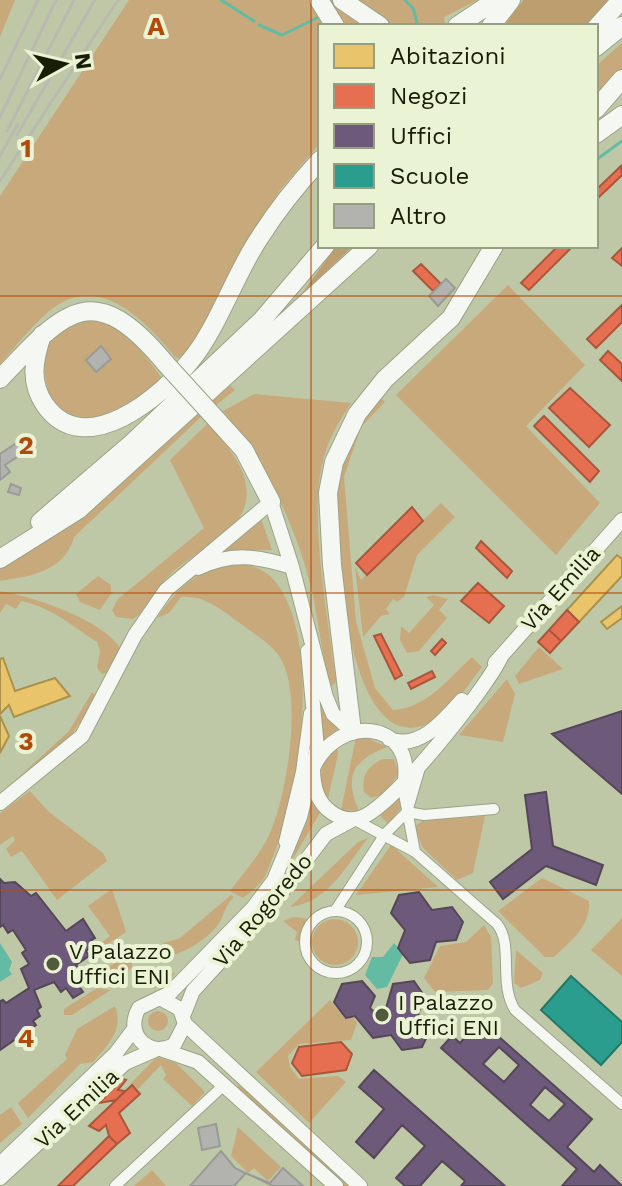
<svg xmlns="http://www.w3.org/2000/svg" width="622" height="1186" font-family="'Work Sans',sans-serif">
<rect width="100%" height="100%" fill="#bfc8a6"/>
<path fill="#c8a97b" d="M0,0H15L0,37Z
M129,0H478L444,17L445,26H320V143L280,190L185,357L176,358C145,321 98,268 47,313C30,328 15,347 0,364V196Z
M622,43V73L596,100V66Z
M508,285L585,365L526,426L600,503L556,555L396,395Z
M87,320C124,322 141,351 162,378C139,406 93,432 59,408C50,402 48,390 46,381C39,348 54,325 87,320Z
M230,385L235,390L200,418L74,537C64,572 31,576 0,581V566L160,447Z
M254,394L351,403C338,423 327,441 322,465C309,519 329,625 336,682L332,686C326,680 316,607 312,591C295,522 266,466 223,411Z
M380,397L385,402L361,427L344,477L356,621L375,688L393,710C427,708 449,678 472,657L482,667C467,686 450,714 427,724C343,760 332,523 339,477C343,446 360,420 380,397Z
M207,424C233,450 265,489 234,525C218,542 193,554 175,570C161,582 151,599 140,614L133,619L116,617L112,610L118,599L204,528L170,460Z
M441,503L455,517L417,555L404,597L397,602L393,599L386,609L390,614L381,616L363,637L355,567L361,580Z
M262,521L272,550L219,551L256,522Z
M230,561C247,564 262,567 274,580C323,638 300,791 274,854C270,863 267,875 261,882C256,888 249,893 243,898L230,891C243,873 260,855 269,835C287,797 304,692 279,656C271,644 252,632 241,624C224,611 203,594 181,597L169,613L157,618C176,590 197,570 230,561Z
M98,576L111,585V594L100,610L80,602L76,594Z
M0,591C34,597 102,619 121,649L109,672L102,674L97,668L100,651L97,642C70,625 55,609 21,601L16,609L6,604L0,613Z
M433,595L448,599L439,610L447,618L419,651L407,653L400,640L401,626L409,633L434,605L426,597Z
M539,647L563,669L519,684L515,676Z
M507,679L515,694L503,742L459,735Z
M317,680L329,715L338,729L322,742Z
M92,692L97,697L70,737L10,785L69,731Z
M363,736L387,747C352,761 344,776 359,811L341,810L356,737Z
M337,744L338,754L328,799C313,778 323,762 337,744Z
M382,759H394L399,774L382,795L371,798L364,792C361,776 368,766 382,759Z
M30,791L49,812L103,853L107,861L57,900L22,851L11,857L6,849L15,840L13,836L0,845V813Z
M311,797L321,811L293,859H292Z
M399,797L401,808L388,824L379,814Z
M485,816L473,873L457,880L423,848L414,827L424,820Z
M368,838C345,867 329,902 290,907L358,842Z
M391,845L397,850L438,887L356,895Z
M542,878L589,901C590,928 572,939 554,957H545L498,911Z
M112,889L126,932L97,951L95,948L110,936L88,906Z
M231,895L234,897C226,905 225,911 221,920C210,939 180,957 159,958L163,943L180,938Z
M294,917L309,919L300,942L295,940L297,932L283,921Z
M622,918V976L591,950Z
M312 942a23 23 0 1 1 46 0a23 23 0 1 1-46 0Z
M484,925L491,937L493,983L488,990L435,992L424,978L440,946L466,942Z
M516,950L543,973L540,980L521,988L514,983Z
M131,952L132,967L125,974L90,971L101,966L106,969Z
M175,972C170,985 155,992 142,986L150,975L165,977Z
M97,988L111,990L72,1015H64V1009Z
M330,1000L345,1018H354L357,1023L351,1040L299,1044L288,1056L290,1067L299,1079L338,1076L346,1082L309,1123L256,1072Z
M115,1006C124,1030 108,1045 93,1062L80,1064L28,1118L18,1103L67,1059L65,1055L77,1029Z
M148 1021a10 10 0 1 1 20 0a10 10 0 1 1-20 0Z
M157,1057L176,1063L205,1092L192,1106L163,1079L166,1075L161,1065L138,1089L131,1083Z
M239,1085L353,1186H343L235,1090Z
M11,1107L22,1124L0,1143V1115Z
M238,1127L281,1167L268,1181L254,1168L248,1173L231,1156Z
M152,1170L166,1186H134Z"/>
<path fill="#bd9e6e" d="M523,0H611L587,26H504Z
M336,246H353L301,295Z"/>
<path fill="#63bba4" d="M0,943L12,962L9,970L12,974L0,982Z
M394,943L403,954L387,987L377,989L365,975L372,957H383Z"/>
<path fill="#e9c46a" stroke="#aa924c" stroke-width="2" d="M617,555L622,559V576L579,622L567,610Z
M622,606V618L607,629L601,622Z
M3,658L15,691L55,678L70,696L14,717L9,705L0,714V659Z
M0,716L9,736L0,753Z"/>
<path fill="#e76f51" stroke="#a9573a" stroke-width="2" d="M621,166L622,175L596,200V190Z
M558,246H573L529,290L521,283Z
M622,248V266L612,258Z
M421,264L441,284L433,291L413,271Z
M622,305V322L596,348L587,339Z
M608,351L622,364V381L600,360Z
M570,388L610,425L589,447L549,408Z
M544,416L599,471L590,482L534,426Z
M412,507L423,521L367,575L356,563Z
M481,541L512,571L507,578L476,548Z
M478,583L504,606L489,623L461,601Z
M567,610L579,622L561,641L549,630Z
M549,630L561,641L550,653L538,642Z
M381,634L402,675L395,679L374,636Z
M442,639L446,643L435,655L431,651Z
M432,671L435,677L411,689L408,683Z
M341,1042L352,1054L346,1070L302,1076L292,1063L299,1047Z
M123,1079L126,1080L118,1090L125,1091L116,1100L99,1103Z
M132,1085L140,1094L119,1113L130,1133L117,1144L109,1136L106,1125L99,1131L89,1126Z
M109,1136L117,1144L73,1186H58Z"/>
<path fill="#6d597a" stroke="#544757" stroke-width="2" fill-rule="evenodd" d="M622,711V794L552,734Z
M546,792L553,846L603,865L596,885L546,866L503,899L490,882L532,849L525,795Z
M0,879L4,883L15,882L31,896L36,893L66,931L83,919L95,938L91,940L94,945L86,951L89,956L76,965L81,972L76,982L83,992L73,998L66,988L61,992L54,982L34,990L41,1007L37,1010L40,1016L33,1021L36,1025L0,1050V1001L3,1000L6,1003L29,988L21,969L29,964L22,953L26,950L13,930L8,933L3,925L0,927Z
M419,892L432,910L452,907L463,922L456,940L436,942L430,960L410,963L398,948L405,930L391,913L399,895Z
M362,981L375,996L370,1008L373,1011L386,1008L393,984L414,981L425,997L418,1014L430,1030L422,1047L402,1050L391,1035L373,1038L355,1016L346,1018L334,1002L342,984Z
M480,1020L592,1119L567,1147L594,1172L600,1165L622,1186H562L577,1169L441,1048L452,1036L460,1043ZM499,1047L519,1065L504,1082L483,1064ZM545,1087L565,1104L549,1121L530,1105Z
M374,1070L505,1186H461L465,1181L442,1161L420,1186H405L396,1178L425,1146L402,1125L374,1158L356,1142L384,1109L359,1087Z"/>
<path fill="#2a9d8f" stroke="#257766" stroke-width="2" d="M571,976L622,1022V1042L601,1065L541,1010Z"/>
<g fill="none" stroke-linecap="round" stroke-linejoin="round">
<path stroke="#63bba4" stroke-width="3" d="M221,0L254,21
M405,0L413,8L418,26
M259,25L282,35L321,16
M596,160L622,141"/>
</g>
<path fill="#b2b2ae" stroke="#9a9a96" stroke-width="2" d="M446,279L455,288L438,306L429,296Z
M101,346L111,359L96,372L86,360Z
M27,436L34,446L5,465L10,472L0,480V454Z
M11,484L21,488L19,495L8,492Z
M216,1124L220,1146L202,1150L198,1128Z
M221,1151L235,1168L245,1173L270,1183L283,1168L303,1186H273L246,1173L234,1186H190Z"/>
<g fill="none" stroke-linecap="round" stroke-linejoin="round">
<defs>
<path id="street" d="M405,779L404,794L415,852
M407,812L424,815L494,809
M355,820L415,852L497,924C514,945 498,983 515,1010L622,1104
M284,842L301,772L309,713
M335,911L385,834L407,812L419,771
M305 942a31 31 0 1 1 62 0a31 31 0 1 1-62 0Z
M115,1186L223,1086"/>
<path id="secondary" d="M198,568C232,552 257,556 292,567
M495,663L622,520
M389,739C419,751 444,720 462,700
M405,779C412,721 338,713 313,768C313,785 316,802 331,812C339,818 350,821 360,818C391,809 486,689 501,657
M0,803L82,736L135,635L166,590L271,502L292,567L326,697L333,714L352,731
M160,998L180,1009L185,1024L174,1045C148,1059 124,1033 139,1008L170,993L253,908L274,880L300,817L317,748L308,651
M183,1016L193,991L274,902L326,834L352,820
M185,1024L360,1186
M163,1050L198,1062L336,1186
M0,1164L116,1053L134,1029
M0,1178L125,1063L155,1050"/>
<path id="highway" d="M319,0L335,26
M342,0L380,26
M457,26L496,0
M491,26L511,0
M596,28L621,0
M596,47L622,26
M596,109L622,79
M596,134L622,115
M42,335C34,359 29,382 45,405C85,462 162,396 191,360C217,329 236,272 260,237C277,210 298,184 320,160
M0,379C65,310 93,276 166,364
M216,419L244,450L271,502
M40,522L132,443L262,320L325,246
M0,559L78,510L369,246
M352,731L332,565L328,493L334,462L357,414L385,379L451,318L494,246"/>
</defs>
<use href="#street" stroke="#9ba287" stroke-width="12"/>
<use href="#secondary" stroke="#9ba287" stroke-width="16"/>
<use href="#highway" stroke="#9ba287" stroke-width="20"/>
<use href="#street" stroke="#f5f7f2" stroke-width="10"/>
<use href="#secondary" stroke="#f5f7f2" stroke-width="14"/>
<use href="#highway" stroke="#f5f7f2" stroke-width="18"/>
<path stroke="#b8bab1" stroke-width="3" d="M0,79L38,0
M0,117L56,0
M7,131L74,0
M17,135L95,0
M0,156L18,124
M0,181L118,0"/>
<defs>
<path id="highway-bridge" d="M166,364L216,419"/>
</defs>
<use href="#highway-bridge" stroke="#9ba287" stroke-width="20" stroke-linecap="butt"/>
<use href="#highway-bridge" stroke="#f5f7f2" stroke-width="18"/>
</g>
<path fill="none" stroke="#b44a0a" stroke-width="2" stroke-opacity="0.55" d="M311,0V1186M0,296H622M0,593H622M0,890H622"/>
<g fill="#525a3d" stroke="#eaf4d4" stroke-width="3">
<circle cx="53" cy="964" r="8"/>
<circle cx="382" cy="1015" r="8"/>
</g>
<g text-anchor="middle" stroke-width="8" stroke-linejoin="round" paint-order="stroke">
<g font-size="22" fill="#181e05" stroke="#eaf4d4">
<text transform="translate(560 588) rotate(-48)" y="8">Via Emilia</text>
<text transform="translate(262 910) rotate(-50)" y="8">Via Rogoredo</text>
<text transform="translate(76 1108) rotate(-43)" y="8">Via Emilia</text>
</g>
<g font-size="22" fill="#181e05" stroke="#eaf4d4" text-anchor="start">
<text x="69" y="959">V Palazzo<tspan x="69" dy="25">Uffici ENI</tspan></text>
<text x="398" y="1010">I Palazzo<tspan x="398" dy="25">Uffici ENI</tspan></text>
</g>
</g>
<g font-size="26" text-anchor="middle" font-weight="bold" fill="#b44a0a" stroke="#eaf4d4" stroke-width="8" stroke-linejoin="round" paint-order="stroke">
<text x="156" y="35">A</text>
<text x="26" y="157">1</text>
<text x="26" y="454">2</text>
<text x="26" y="750">3</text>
<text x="26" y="1047">4</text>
</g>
<rect x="318" y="24" width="280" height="224" fill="#eaf4d4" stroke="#969e81" stroke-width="2"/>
<rect x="334" y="44" width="40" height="24" fill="#e9c46a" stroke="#969e81" stroke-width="2"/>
<text x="390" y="64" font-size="24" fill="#181e05">Abitazioni</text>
<rect x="334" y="84" width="40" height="24" fill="#e76f51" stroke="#969e81" stroke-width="2"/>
<text x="390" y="104" font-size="24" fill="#181e05">Negozi</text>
<rect x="334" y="124" width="40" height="24" fill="#6d597a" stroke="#969e81" stroke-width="2"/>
<text x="390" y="144" font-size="24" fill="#181e05">Uffici</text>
<rect x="334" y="164" width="40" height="24" fill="#2a9d8f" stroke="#969e81" stroke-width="2"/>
<text x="390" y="184" font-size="24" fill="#181e05">Scuole</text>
<rect x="334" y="204" width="40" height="24" fill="#b2b2ae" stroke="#969e81" stroke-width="2"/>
<text x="390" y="224" font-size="24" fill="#181e05">Altro</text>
<g transform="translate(64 64) rotate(82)" stroke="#eaf4d4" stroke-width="6" paint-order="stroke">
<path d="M0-6L14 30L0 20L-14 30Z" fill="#181e05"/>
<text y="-12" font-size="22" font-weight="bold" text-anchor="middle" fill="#181e05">N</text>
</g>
</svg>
